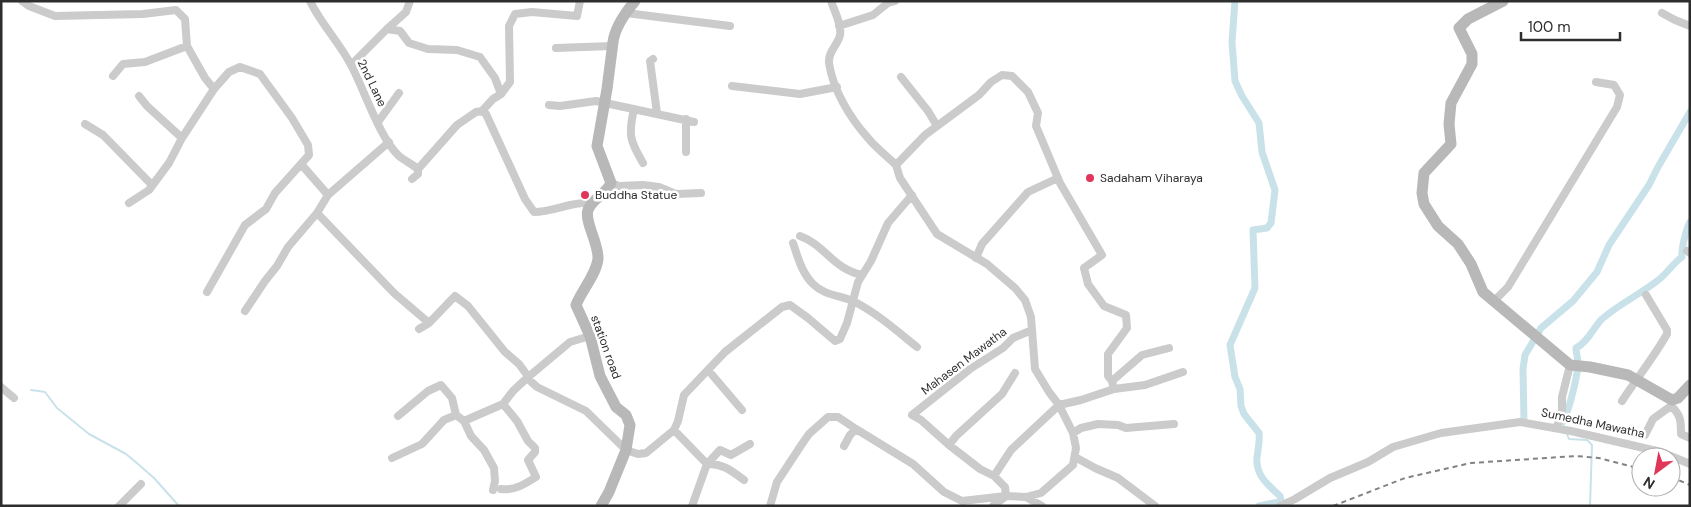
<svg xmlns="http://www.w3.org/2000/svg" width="1691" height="507" font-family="'DM Sans',sans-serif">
<rect width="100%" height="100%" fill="#fff"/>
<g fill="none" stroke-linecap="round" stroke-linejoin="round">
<path stroke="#c9e2ea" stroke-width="2" d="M31,390L45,392L57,408L89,434L126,454L138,464L154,478L179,506
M1567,434L1569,439L1587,440L1592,445L1590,506"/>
<path stroke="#c9e2ea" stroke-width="7" d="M1235,1L1232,42L1235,81L1242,96L1259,123L1262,152L1275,190L1271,223L1267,228L1253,230L1255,288L1230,345L1235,377L1240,389L1241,406L1244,414L1259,433C1260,441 1258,449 1257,457C1255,475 1268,485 1280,496L1281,500L1279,502L1259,506
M1524,422L1523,369L1525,355L1541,328L1573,301L1597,272L1609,245L1649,185L1658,167L1690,112
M1561,424C1568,417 1578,374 1578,363C1578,358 1576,353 1576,348C1588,342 1593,328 1602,319C1619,304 1639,295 1657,281C1667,274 1672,264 1682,257C1681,250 1686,229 1690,222"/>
<path stroke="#cbcbcb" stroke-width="8" d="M22,1L29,6L55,16L143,14L176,10L185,19L187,46L205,78L214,89
M310,1C321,24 339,42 351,65C364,89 380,139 399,156C405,161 412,164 418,169
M831,1C834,10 842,25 840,35C838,45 828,51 829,63C833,90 850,118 868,138C876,148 887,156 896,165L925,135L979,95L991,82L1002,75L1012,76L1028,92L1038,113L1036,126L1060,183L1102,255L1084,268L1088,284L1104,306L1126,315L1127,328L1108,354V376L1112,381L1114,389L1081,400L1059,405L1011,450L994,476
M626,13L730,26
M1662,13L1675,20L1690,26
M839,26L873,15L888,3L895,1
M387,29L400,31L409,43L428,49L457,50L480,57L495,78L501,94
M556,48L612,46
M653,59L650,61L657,113
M351,65L387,29L406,12L410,1
M113,76L123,64L145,62L187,46
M901,77L928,111L937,126
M732,86L800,94L837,87
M139,96L147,106L182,138
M549,105L560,106L596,101L694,122
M634,109C628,135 630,141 643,163
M482,111L486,114L525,199L534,212C554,212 572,201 592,203
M378,122L399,93
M85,124L103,135L152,185
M686,152V119
M896,165L900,178L937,234L987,264L1015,288L1025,300L1031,317L1035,369L1049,392L1059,405L1073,433L1076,448L1073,465L1041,493L1026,497L1006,496L993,506
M412,179L418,174V169L457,125L476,112L482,111L493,99L501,94L510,82L509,26L515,14L532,12L577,16L580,1
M611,183L619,186L643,185L659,187L676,194L701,193
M328,195L389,142
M129,203L149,190L169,163L182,138L214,89L229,72L240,67L260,74L292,118L308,145L309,155L301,164L328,195L317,213L394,293L429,323
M800,236C825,245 833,269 862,275
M793,243C798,258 802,273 813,284C825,296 841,295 855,302C878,314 897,331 917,347
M1687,251L1690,253
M976,258L982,244L1028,192L1058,178
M207,292L245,225L266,209L275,193L301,164
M1494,301L1508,287L1617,107L1620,95L1614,85L1596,82
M245,311L265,281L277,266L288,247L317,213
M419,329L429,323L455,296L468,306L505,352L519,364L527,375V378L513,391L503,404L517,421L528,441L535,448V452L528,460L536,477C525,484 514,491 501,489
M590,336L570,342L527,378L537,387L586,411L626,450L638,454L646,453L674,430L678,421L684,395L725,352L782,307L790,305L808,318L835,341L840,339L847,323L858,282L871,261L888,223L912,195
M708,370L742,410
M1112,381L1142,355L1169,348
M1,387L14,398
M1114,389L1145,385L1183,372
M1622,401C1637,378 1654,357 1667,334V330L1646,295
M1671,406C1681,415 1681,421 1681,434L1690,438
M398,416L428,391L441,385L452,398L456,415
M464,421L471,436L484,450L494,468L495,481L493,490
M1556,428L1562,415V397L1570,365
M674,430L707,464C722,463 732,471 744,480
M1073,433L1081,428L1098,424L1118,425L1126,428L1174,424
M1645,435L1653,419L1671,406L1672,400
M949,445L956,436L1002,394L1015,373
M844,446L850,435L856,429
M1075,457L1095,468L1118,478L1155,506
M392,458L422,444L444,420L456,415L464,421L503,404
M1026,497L1042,506
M119,506L141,484
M692,506L707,464L720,450L731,455L750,444
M770,506L777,482L802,444L809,434L828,417H838L856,429L913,464L944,492L962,501L1006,496L1005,487L994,476L980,469L949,445L921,420L912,415L970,369L1003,348L1013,338L1032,330
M1280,506L1295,499L1330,478L1368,462L1393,447L1441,433L1520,422L1571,431L1661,452L1690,464"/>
<path stroke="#b8b8b8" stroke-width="11" d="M1503,1L1468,19L1459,28L1472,54V64L1451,103L1449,124L1451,144L1424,173L1422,193L1424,204L1438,226L1458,244L1471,264L1483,292L1570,365L1590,367L1628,375L1672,400L1678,398L1690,385
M601,506L609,492L626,450L630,425L626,415L616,407L600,376L590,336L576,305C582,290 596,275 598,259C599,244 584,221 588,210C592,199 606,194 611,183L597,146L607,89L613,42C615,27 625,13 635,1"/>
<path stroke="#838383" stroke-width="2" stroke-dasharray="5 4" stroke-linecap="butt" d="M1671,477L1690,485
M1333,506L1405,478L1471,463L1576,456L1599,458L1641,469"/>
</g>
<g fill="#df365a" stroke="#fff" stroke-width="2">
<circle cx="1090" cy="178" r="5"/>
<circle cx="585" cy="195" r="5"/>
</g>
<g text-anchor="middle" stroke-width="5" stroke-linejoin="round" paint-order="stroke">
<g font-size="12" fill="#2e2e2e" stroke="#fff">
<text transform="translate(372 83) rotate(64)" y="4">2nd Lane</text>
<text transform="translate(606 347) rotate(70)" y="4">station road</text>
<text transform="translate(964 361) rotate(-37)" y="4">Mahasen Mawatha</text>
<text transform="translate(1593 423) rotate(12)" y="4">Sumedha Mawatha</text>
</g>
<g font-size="12" fill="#2e2e2e" stroke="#fff" text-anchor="start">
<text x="1100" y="182">Sadaham Viharaya</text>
<text x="595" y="199">Buddha Statue</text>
</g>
</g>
<rect width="1691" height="507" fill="none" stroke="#2e2e2e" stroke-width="5"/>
<g transform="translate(1656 472) rotate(212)"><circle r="24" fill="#ffffff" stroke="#ababab"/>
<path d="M0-4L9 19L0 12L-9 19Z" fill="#df365a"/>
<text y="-8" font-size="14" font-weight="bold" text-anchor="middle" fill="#2e2e2e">N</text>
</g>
<path d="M1521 32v8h99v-8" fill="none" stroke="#2e2e2e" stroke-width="2.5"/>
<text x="1528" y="32" font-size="15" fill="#2e2e2e" stroke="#ffffff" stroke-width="4" paint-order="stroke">100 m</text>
</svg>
